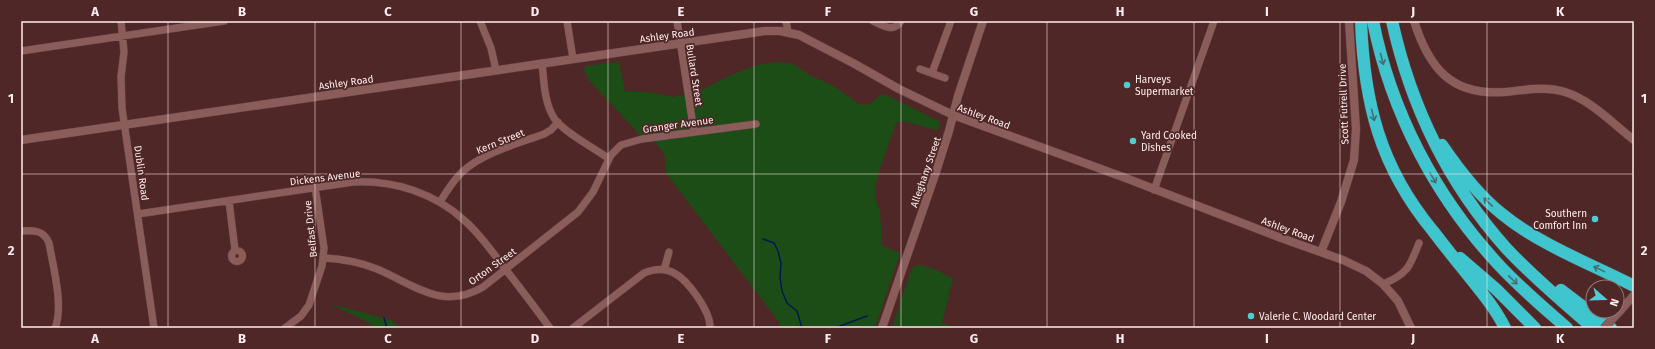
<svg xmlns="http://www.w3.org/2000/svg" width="1655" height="349" font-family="'Fira Sans',sans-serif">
<rect width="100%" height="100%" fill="#4f2727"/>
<path fill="#1d4d16" d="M619,62L625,92H648L673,97L698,92L731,75L757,65L776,62L789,63L797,66L811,76L832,85L859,104L867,105L871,103L880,95H886L939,121L940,127L937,130L902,121L896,123L881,165L875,186V197L880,211L882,246L900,253L875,328H780L779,322L666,173C664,166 666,162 665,157C663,150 654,142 649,136H641L589,80L584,70L585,66Z
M920,265L937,270L953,279L942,323L958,328H892L910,273L914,266Z
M331,304L391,320L400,328H373L371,324Z"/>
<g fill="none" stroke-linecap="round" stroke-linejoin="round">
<path stroke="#001853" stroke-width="1.5" d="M763,239L774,243L778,251L781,263L780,278L782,291L787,303L797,311L802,328
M384,318L387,328
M835,328L867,316"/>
<defs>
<path id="minor" d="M121,21L124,52L121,77L122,108L154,328
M480,21L491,48L496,70
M567,21L573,59
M677,21L694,132
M786,21L788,32
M873,21C883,26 894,33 901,21
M21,51L224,21
M542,63C544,81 544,102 554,118C562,131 594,148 608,158
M920,69L945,78
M932,73L951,21
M1154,190L1214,21
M229,201L235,250
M440,202C446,192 453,181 462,172C484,152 517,144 544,134L551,130L558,122
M138,214L353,182C394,180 435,193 465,221C481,235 493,253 506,270C521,289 536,309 550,328
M21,231C33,230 44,230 49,243C53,266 64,307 55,328
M231.5 256a5.5 5.5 0 1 1 11 0a5.5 5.5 0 1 1-11 0Z
M324,258C342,259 360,262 377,269C415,285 442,311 483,287L578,212L593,192L611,155L621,145L642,139L756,124
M664,270L669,252
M1383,284C1408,274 1410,266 1419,243
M285,328L301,316L309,305L322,266L324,248L315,187
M573,328L644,273C654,269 665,268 674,273C688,280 711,312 710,328"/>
<path id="tertiary" d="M1414,21C1429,68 1451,96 1505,92C1525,90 1545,86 1565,92C1591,100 1613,124 1634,140
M21,140L765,31H780L799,35L853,63L899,89L953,115L1123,177L1281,238L1343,260L1366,271L1383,284L1398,301L1411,328
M1321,252L1341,202L1354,160L1356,129L1349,21
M1621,310L1634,295
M882,328L936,172L949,131L958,96L983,21"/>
<path id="motorway" d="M1361,21C1364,103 1380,167 1433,231C1443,244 1453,257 1463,269C1478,288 1494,306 1505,328
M1373,21C1391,112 1435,196 1498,264C1519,287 1543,307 1567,328
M1392,21C1411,107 1447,182 1506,248C1533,277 1563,302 1593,328
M1442,145C1459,170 1478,195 1502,214C1540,245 1591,264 1634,286
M1460,258L1496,289L1535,328
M1561,290L1611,328"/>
</defs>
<use href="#minor" stroke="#644444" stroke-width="8"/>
<use href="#tertiary" stroke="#644444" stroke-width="9"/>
<use href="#motorway" stroke="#644444" stroke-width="13"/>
<use href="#minor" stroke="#8a5d5b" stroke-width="7"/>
<use href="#tertiary" stroke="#8a5d5b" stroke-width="8"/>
<use href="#motorway" stroke="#3fc5ce" stroke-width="12"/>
<defs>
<path id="tertiary-bridge" d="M1604,328L1621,310"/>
</defs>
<use href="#tertiary-bridge" stroke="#644444" stroke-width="9" stroke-linecap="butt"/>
<use href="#tertiary-bridge" stroke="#8a5d5b" stroke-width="8"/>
</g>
<defs><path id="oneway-shaft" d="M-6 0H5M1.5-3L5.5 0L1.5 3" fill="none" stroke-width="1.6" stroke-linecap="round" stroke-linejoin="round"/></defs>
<g stroke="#486e72">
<use href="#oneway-shaft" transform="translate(1382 59) rotate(75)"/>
<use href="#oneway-shaft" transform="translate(1373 115) rotate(76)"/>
<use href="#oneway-shaft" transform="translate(1433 178) rotate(59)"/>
<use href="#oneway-shaft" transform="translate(1488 202) rotate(-136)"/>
<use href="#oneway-shaft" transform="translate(1599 269) rotate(-154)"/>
<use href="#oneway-shaft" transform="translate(1513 280) rotate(44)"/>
</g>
<path fill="none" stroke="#ffeeed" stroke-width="1" stroke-opacity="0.55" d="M168,21V328M315,21V328M461,21V328M608,21V328M754,21V328M901,21V328M1047,21V328M1194,21V328M1340,21V328M1487,21V328M21,174H1634"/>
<g fill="#51ccd4" stroke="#4f2727" stroke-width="1.5">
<circle cx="1127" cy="85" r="4"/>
<circle cx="1133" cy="141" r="4"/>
<circle cx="1595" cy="219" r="4"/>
<circle cx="1251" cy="316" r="4"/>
</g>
<g text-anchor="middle" stroke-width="3.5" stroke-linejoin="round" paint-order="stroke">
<g font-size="10" fill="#ffeeed" stroke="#4f2727">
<text transform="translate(667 35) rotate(-8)" y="4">Ashley Road</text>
<text transform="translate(695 75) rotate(81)" y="4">Bullard Street</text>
<text transform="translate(346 82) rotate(-8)" y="4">Ashley Road</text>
<text transform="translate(1343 104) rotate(-92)" y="4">Scott Futrell Drive</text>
<text transform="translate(984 116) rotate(20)" y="4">Ashley Road</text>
<text transform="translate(678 124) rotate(-8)" y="4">Granger Avenue</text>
<text transform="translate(500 141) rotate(-22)" y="4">Kern Street</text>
<text transform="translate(925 172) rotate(-71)" y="4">Alleghany Street</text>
<text transform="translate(142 173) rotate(82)" y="4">Dublin Road</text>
<text transform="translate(325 177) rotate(-7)" y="4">Dickens Avenue</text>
<text transform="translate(310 229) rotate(-96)" y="4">Belfast Drive</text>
<text transform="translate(1288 229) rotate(20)" y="4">Ashley Road</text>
<text transform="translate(492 266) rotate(-36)" y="4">Orton Street</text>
</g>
<g font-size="10" fill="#ffeeed" stroke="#4f2727" text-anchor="start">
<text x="1135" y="83">Harveys<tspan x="1135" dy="12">Supermarket</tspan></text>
<text x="1141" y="139">Yard Cooked<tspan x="1141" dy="12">Dishes</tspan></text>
<text x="1587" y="217" text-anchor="end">Southern<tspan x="1587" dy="12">Comfort Inn</tspan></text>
<text x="1259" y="320">Valerie C. Woodard Center</text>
</g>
</g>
<rect width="1655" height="349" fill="none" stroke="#4f2727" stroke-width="44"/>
<g transform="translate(1605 299) rotate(110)"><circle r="19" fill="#4f2727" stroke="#957776"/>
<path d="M0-3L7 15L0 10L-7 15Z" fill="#51ccd4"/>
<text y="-6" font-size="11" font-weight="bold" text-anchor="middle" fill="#ffeeed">N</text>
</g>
<rect x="22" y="22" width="1611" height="305" fill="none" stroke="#ffeeed" stroke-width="1.5"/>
<g font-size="13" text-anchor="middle" font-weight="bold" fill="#ffeeed">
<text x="95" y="16">A</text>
<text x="242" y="16">B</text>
<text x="388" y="16">C</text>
<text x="535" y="16">D</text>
<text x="681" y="16">E</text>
<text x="828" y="16">F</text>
<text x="974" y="16">G</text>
<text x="1120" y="16">H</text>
<text x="1267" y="16">I</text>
<text x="1413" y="16">J</text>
<text x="1560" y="16">K</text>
<text x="11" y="103">1</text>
<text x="1644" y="103">1</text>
<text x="11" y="255">2</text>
<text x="1644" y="255">2</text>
<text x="95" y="343">A</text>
<text x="242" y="343">B</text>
<text x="388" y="343">C</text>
<text x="535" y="343">D</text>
<text x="681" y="343">E</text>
<text x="828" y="343">F</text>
<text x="974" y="343">G</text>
<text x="1120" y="343">H</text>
<text x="1267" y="343">I</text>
<text x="1413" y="343">J</text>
<text x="1560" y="343">K</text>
</g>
</svg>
